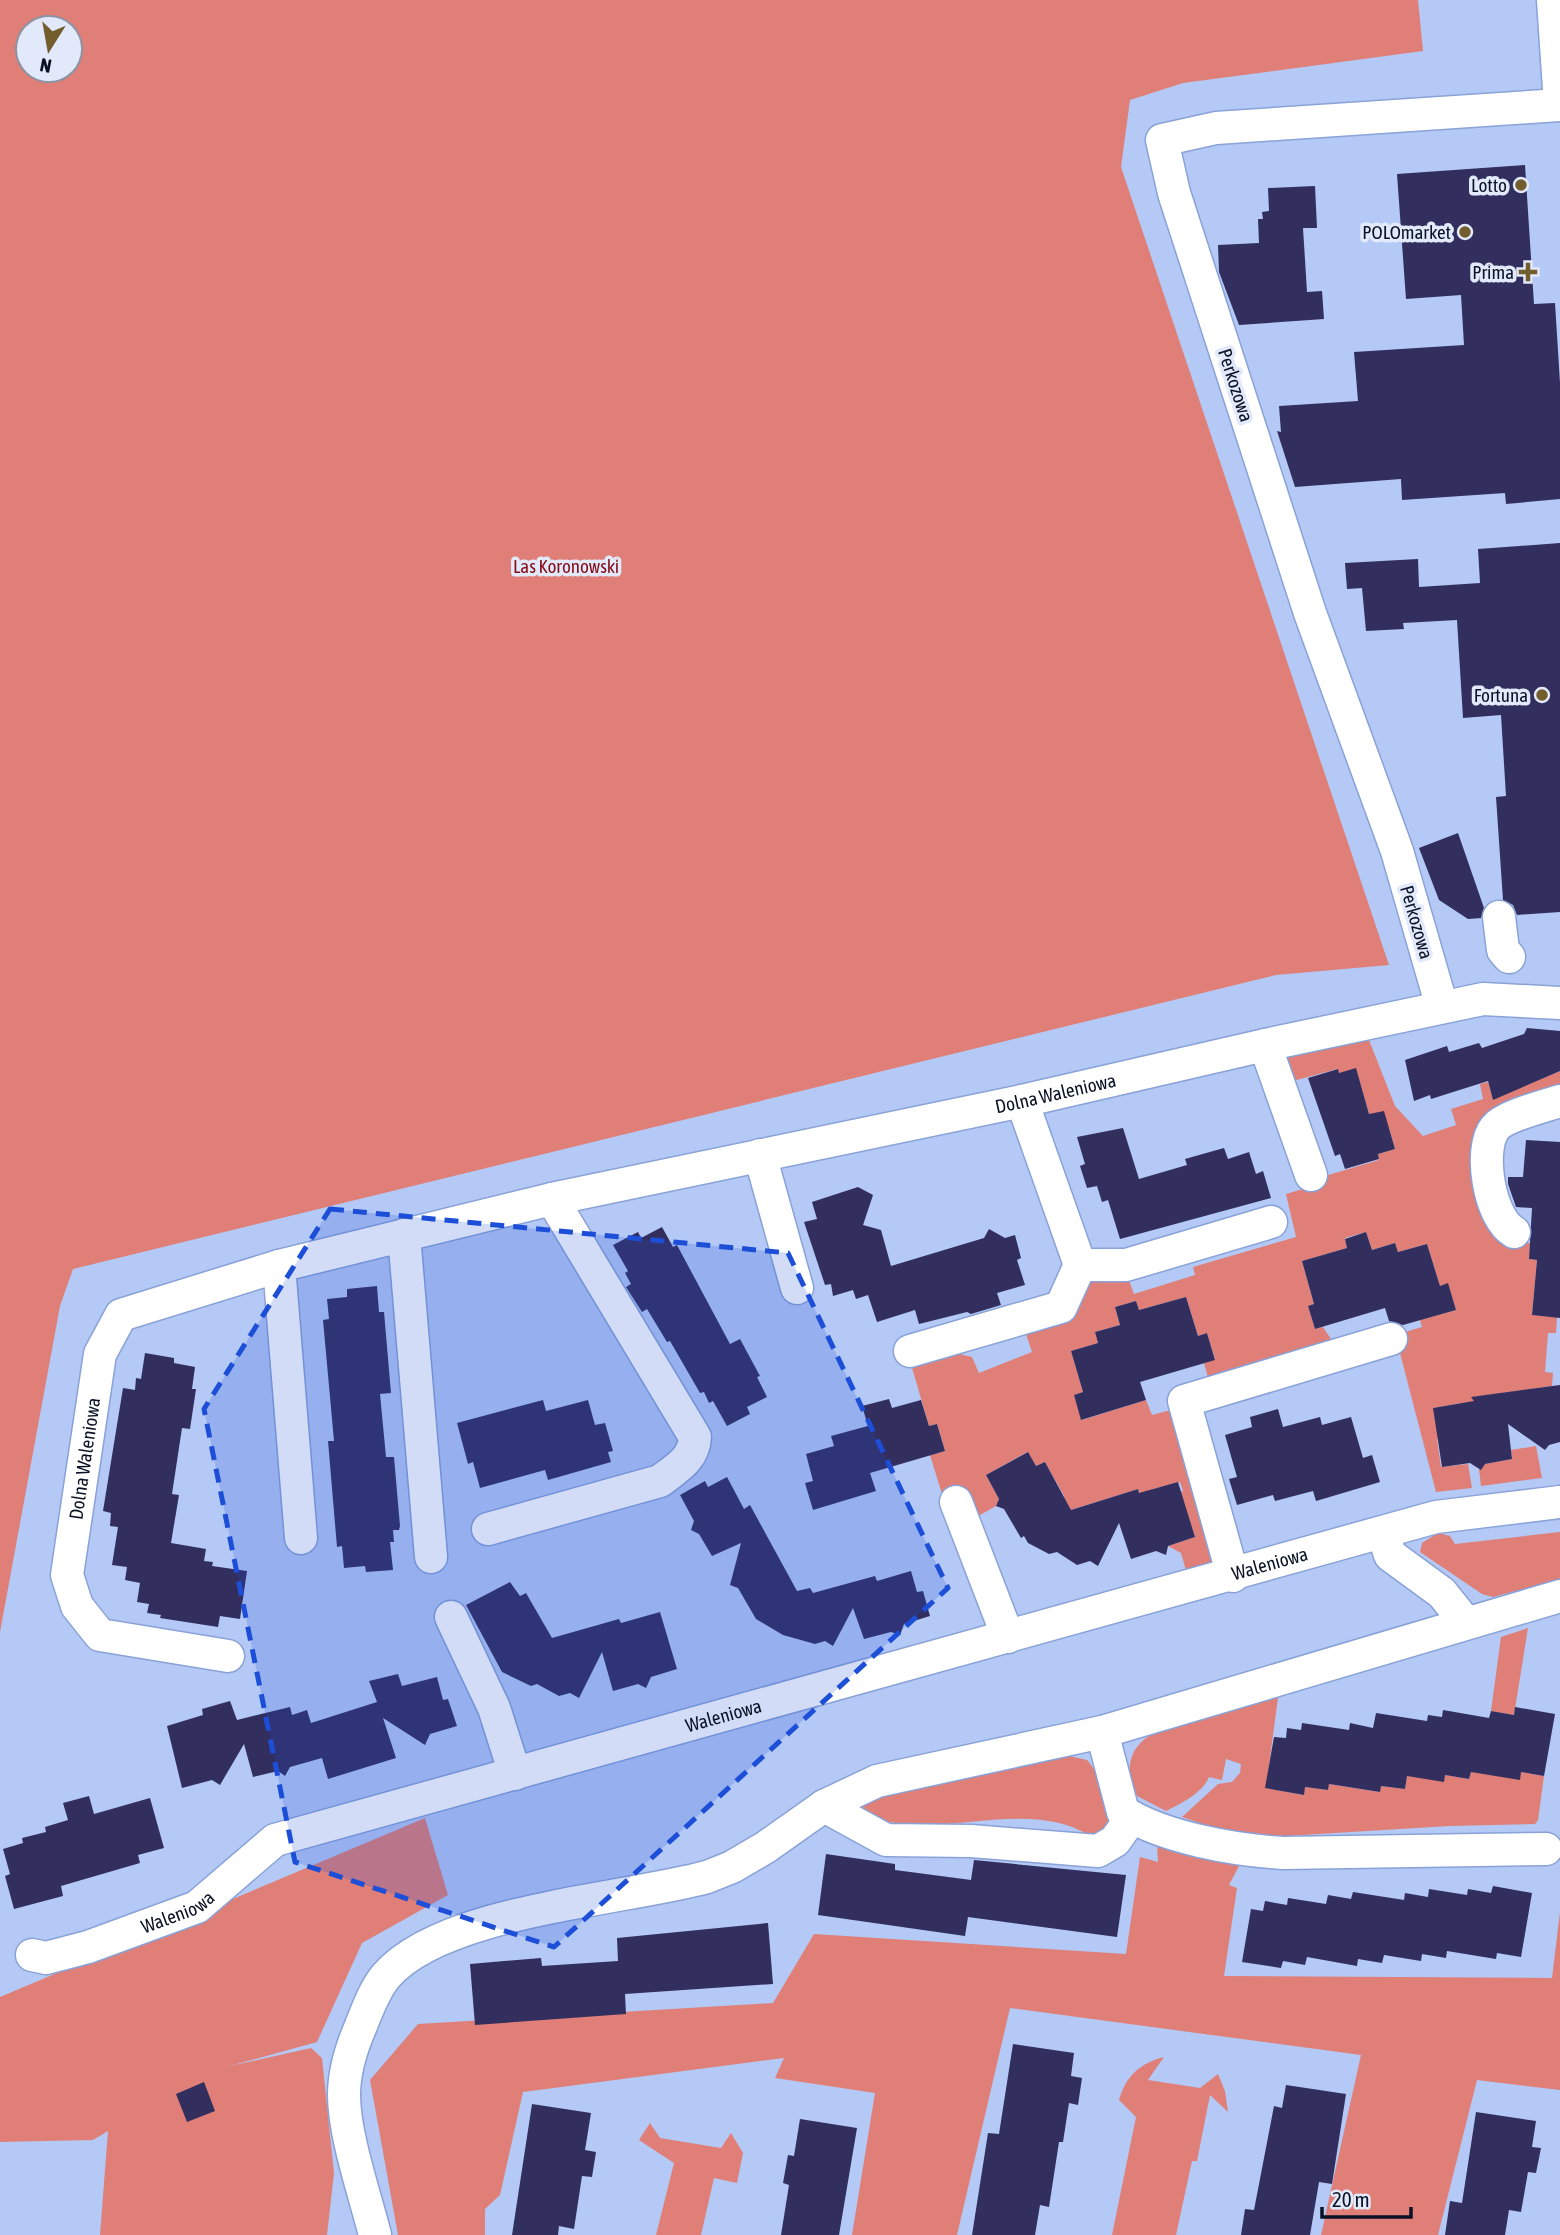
<svg xmlns="http://www.w3.org/2000/svg" width="1560" height="2235" font-family="'Asap Condensed',sans-serif">
<rect width="100%" height="100%" fill="#b4c9f5"/>
<path fill="#e07f77" fill-rule="evenodd" d="M0,0H1418L1423,51L1183,83L1130,100L1121,167L1389,965L1276,975L73,1269L60,1306L0,1632ZM28,28H70V70H28Z
M1369,1040L1395,1106L1423,1136L1456,1125L1451,1109L1483,1099L1480,1084L1488,1082L1493,1099L1560,1071V1093L1488,1121L1479,1190L1497,1241L1530,1243L1529,1259L1537,1260L1532,1315L1557,1317L1556,1333H1548L1545,1372L1553,1373L1552,1386L1474,1397L1475,1410L1462,1403L1433,1408L1443,1437L1437,1439L1441,1467L1468,1464L1472,1488L1436,1492L1393,1326L1401,1323L1405,1332L1422,1327L1420,1320L1456,1310L1448,1284L1440,1286L1427,1244L1398,1252L1395,1243L1372,1250L1366,1232L1345,1238L1347,1248L1302,1261L1314,1304L1308,1306L1315,1329L1323,1327L1333,1342L1210,1385L1204,1363L1215,1359L1207,1333L1198,1336L1186,1297L1139,1310L1136,1301L1115,1307L1120,1325L1095,1332L1098,1343L1071,1351L1083,1392L1074,1395L1082,1420L1146,1400L1152,1415L1178,1408L1216,1561L1186,1570L1181,1553L1168,1546L1195,1537L1187,1512L1176,1494L1183,1491L1180,1482L1153,1489L1143,1503L1138,1489L1061,1513L1064,1496L1045,1462L1036,1466L1027,1452L986,1475L999,1499L996,1506L973,1519L961,1490L942,1494L930,1455L945,1451L937,1424L929,1426L910,1361L943,1350L972,1357L979,1373L1032,1352L1026,1334L1069,1316L1081,1303L1087,1286L1094,1280L1128,1278L1134,1294L1195,1275L1193,1267L1296,1237L1286,1194L1326,1182L1325,1176L1379,1160L1378,1154L1395,1149L1389,1128L1379,1131L1369,1114L1356,1069L1339,1073L1337,1069L1293,1081L1285,1059L1291,1055Z
M1536,1446L1542,1478L1481,1486L1479,1469L1485,1464L1512,1459L1511,1450Z
M1560,1532V1579L1493,1597L1482,1594L1420,1552L1422,1543L1438,1533L1450,1536L1455,1544Z
M1528,1628L1514,1715L1491,1711L1501,1637Z
M1279,1690L1266,1788L1303,1795L1305,1787L1328,1790L1329,1784L1379,1792L1381,1786L1405,1789L1407,1776L1445,1775L1469,1779L1471,1772H1521L1544,1776L1538,1820L1535,1824L1449,1826L1270,1837L1233,1834L1182,1817L1218,1784L1232,1782L1240,1773L1241,1764L1226,1759L1222,1780L1209,1777C1203,1793 1180,1804 1166,1811L1137,1796C1125,1774 1127,1750 1149,1736Z
M1056,1753L1087,1760C1103,1777 1126,1829 1090,1836C1044,1807 983,1823 932,1825C907,1826 881,1822 858,1814V1804L864,1801Z
M425,1818L448,1895L362,1943L317,2042L230,2066L311,2048L322,2058L334,2173L327,2235H100L108,2131L93,2140L0,2142V1997Z
M1157,1843L1239,1866L1229,1885L1237,1888L1224,1976L1552,1978L1560,1912V2090L1477,2080L1438,2235H1321L1361,2055L1010,2008L957,2235H852L875,2093L775,2078L784,2058L523,2092L500,2195L485,2209V2235H398L370,2080L418,2024L773,2003L814,1934L1126,1954L1140,1857L1158,1862Z
M1164,2057L1148,2080L1200,2088L1218,2074L1225,2091L1228,2112L1210,2095L1197,2161H1192L1176,2235H1112L1136,2117L1119,2100C1126,2076 1140,2063 1164,2057Z
M650,2123L660,2138L721,2148L731,2133L743,2153L737,2183L714,2178L701,2235H656L674,2163L639,2140Z"/>
<path fill="#322e5e" d="M1525,165L1534,304L1555,303L1560,383V499L1506,504L1505,493L1402,500L1401,479L1295,487L1277,431L1281,432L1279,406L1358,401L1354,352L1464,345L1461,295L1406,299L1397,174Z
M1315,186L1317,228H1303L1307,292L1322,291L1324,319L1239,325L1219,272L1218,245L1259,243L1258,219H1263L1262,212L1269,211L1268,188Z
M1560,543V912L1517,915L1513,905L1503,900L1496,797L1506,796L1501,715L1463,718L1457,620L1403,623L1404,629L1366,631L1362,588L1347,589L1345,563L1418,559L1419,587L1480,583L1478,549Z
M1458,833L1484,908L1481,918L1468,919L1439,900L1419,848Z
M1527,1028L1560,1031V1071L1493,1100L1488,1081L1431,1099L1430,1095L1414,1101L1405,1060L1447,1046L1449,1052L1479,1043L1482,1048L1524,1034Z
M1356,1068L1369,1114L1384,1111L1395,1149L1378,1154L1379,1159L1345,1169L1340,1154L1335,1156L1308,1078L1338,1069L1339,1073Z
M1123,1128L1139,1179L1187,1165L1185,1159L1224,1148L1228,1159L1249,1152L1256,1174L1263,1171L1271,1198L1120,1239L1108,1200L1102,1202L1097,1186L1087,1188L1080,1166L1085,1164L1077,1137Z
M1526,1140L1560,1142V1318L1532,1315L1537,1260L1529,1259L1532,1208L1516,1207L1508,1184V1177H1523Z
M858,1187L873,1195L863,1225L881,1230L891,1266L984,1238L989,1229L1005,1238L1015,1235L1021,1258L1017,1260L1025,1285L997,1293L1001,1305L971,1314L967,1312L919,1324L915,1310L877,1322L868,1295L856,1299L853,1290L833,1296L831,1284L825,1285L804,1222L817,1219L812,1202Z
M662,1227L673,1247L677,1245L730,1344L740,1339L760,1376L757,1377L767,1397L747,1407L750,1414L727,1426L713,1401L709,1403L704,1392L700,1393L670,1341L667,1342L647,1309L642,1312L626,1287L631,1284L625,1273L628,1271L613,1245L638,1232L641,1238Z
M1366,1232L1372,1250L1395,1243L1398,1252L1427,1244L1440,1286L1448,1283L1456,1310L1403,1325L1389,1321L1385,1308L1315,1329L1308,1306L1314,1304L1302,1261L1347,1248L1345,1239Z
M377,1286L379,1312H384L391,1393L380,1394L386,1457H394L400,1526L399,1530H393L394,1542H390L393,1570L366,1572L365,1566L344,1568L342,1546L337,1547L328,1441H334L323,1320L329,1319L327,1299L347,1297V1289Z
M1186,1297L1198,1336L1207,1333L1215,1360L1140,1382L1146,1400L1081,1420L1074,1395L1083,1392L1071,1351L1098,1343L1095,1332L1120,1325L1115,1307L1136,1301L1139,1310Z
M145,1353L174,1358V1363L195,1367L192,1389H196L190,1429L182,1428L172,1494L179,1495L171,1543L206,1549L204,1561L213,1562L212,1566L247,1571L240,1619L220,1616L218,1627L160,1618L161,1615L147,1613L149,1604L137,1602L140,1583L125,1580L127,1567L112,1565L118,1527L110,1526L111,1513L103,1511L123,1388L135,1390L136,1378L141,1379Z
M1560,1385V1442L1549,1445L1545,1450L1508,1424L1512,1459L1485,1464L1481,1470L1470,1463L1442,1467L1433,1408L1474,1401L1471,1397Z
M889,1399L892,1408L921,1400L929,1426L937,1424L945,1451L870,1473L876,1491L813,1510L805,1483L813,1481L806,1454L834,1446L831,1436L868,1426L862,1406Z
M543,1400L546,1411L588,1400L595,1425L605,1423L613,1451L608,1452L611,1462L548,1480L545,1470L480,1488L473,1462L468,1464L457,1423Z
M1278,1409L1283,1427L1320,1417L1322,1425L1351,1417L1363,1458L1372,1455L1380,1482L1316,1501L1313,1491L1275,1501L1273,1495L1237,1505L1229,1479L1237,1477L1225,1435L1252,1427L1250,1417Z
M1028,1452L1036,1466L1045,1462L1071,1510L1138,1489L1139,1493L1178,1482L1195,1537L1168,1546L1166,1555L1156,1551L1131,1559L1119,1523L1098,1566L1090,1561L1077,1565L1057,1552L1049,1554L1028,1543L1024,1536L1021,1538L1004,1509L996,1506L999,1499L986,1475Z
M727,1477L744,1509L750,1505L797,1591L810,1588L813,1593L875,1576L877,1581L911,1571L917,1592L923,1591L930,1616L904,1624L900,1635L891,1632L864,1639L853,1608L833,1646L825,1641L815,1644L783,1635L756,1619L738,1588L730,1585L741,1543L712,1556L699,1534L691,1530L694,1521L680,1495L705,1481L708,1487Z
M510,1582L520,1596L526,1593L552,1638L619,1619L621,1623L660,1612L677,1669L651,1677L646,1688L638,1684L613,1691L602,1652L579,1698L570,1693L559,1696L537,1684L531,1686L502,1672L466,1605Z
M398,1674L402,1686L437,1677L443,1700L448,1699L457,1726L430,1734L425,1745L383,1718L396,1758L328,1779L322,1758L290,1767L285,1776L278,1771L253,1777L244,1744L220,1785L212,1780L182,1788L167,1726L203,1715L202,1709L230,1701L237,1720L290,1707L292,1715L307,1710L311,1723L377,1702L369,1681Z
M1515,1707L1555,1714L1544,1776L1521,1772L1520,1780L1471,1772L1469,1779L1445,1775L1444,1782L1407,1776L1405,1789L1381,1786L1380,1792L1329,1784L1328,1790L1305,1787L1304,1795L1265,1788L1274,1737L1286,1738L1287,1728L1301,1730L1302,1723L1349,1730L1350,1723L1373,1728L1376,1713L1427,1721L1428,1715L1442,1717L1443,1710L1489,1718L1491,1711L1514,1715Z
M89,1796L94,1814L150,1798L164,1848L138,1855L140,1863L61,1886L63,1896L14,1909L5,1876L10,1874L3,1849L23,1843L22,1838L46,1832L45,1827L68,1820L63,1803Z
M826,1854L895,1864V1870L971,1880L974,1860L1126,1875L1117,1937L968,1917L965,1936L818,1915Z
M1493,1886L1532,1893L1521,1957L1497,1953L1496,1959L1447,1951L1446,1958L1422,1954L1421,1961L1384,1955L1382,1963L1358,1959L1357,1966L1307,1957L1305,1965L1283,1961L1281,1968L1242,1962L1251,1909L1263,1911L1265,1901L1287,1905L1288,1898L1326,1904L1328,1895L1351,1899L1353,1892L1404,1900L1405,1893L1428,1897L1429,1889L1467,1895L1468,1889L1491,1893Z
M768,1923L773,1984L625,1994L626,2014L475,2025L470,1964L541,1958L542,1966L618,1961L617,1938Z
M1013,2044L1074,2053L1071,2076L1082,2078L1078,2105L1069,2103L1063,2142H1059L1049,2207L1040,2205L1035,2235H972L988,2133L999,2134Z
M204,2082L215,2111L187,2122L176,2094Z
M1286,2085L1346,2094L1332,2184L1319,2182L1310,2235H1241L1245,2209L1254,2210L1274,2106L1282,2108Z
M532,2104L591,2113L585,2150L596,2152L592,2177L582,2176L574,2229L559,2226L558,2235H512Z
M1476,2112L1536,2121L1532,2147L1541,2148L1536,2173L1528,2172L1521,2212L1509,2210L1505,2235H1445L1450,2201L1462,2203Z
M800,2119L857,2128L839,2235H781L789,2185L783,2183L788,2155L794,2156Z"/>
<g fill="none" stroke-linecap="round" stroke-linejoin="round">
<defs>
<g id="minor">
<path d="M1553,0L1560,104"/>
<path d="M1499,917L1503,950L1509,957"/>
<path d="M1442,1007L1397,851L1310,613L1174,193L1162,140L1216,128L1560,105"/>
<path d="M1265,1045L1311,1175"/>
<path d="M1022,1101L1080,1265H1126L1271,1222"/>
<path d="M760,1155L797,1288"/>
<path d="M1514,1232C1489,1218 1478,1149 1495,1128C1504,1116 1545,1106 1560,1101"/>
<path d="M404,1235L431,1557"/>
<path d="M279,1266L301,1538"/>
<path d="M910,1351L1061,1307L1080,1265"/>
<path d="M956,1502L1008,1637"/>
<path d="M488,1529L660,1481C677,1468 694,1459 695,1437L552,1199"/>
<path d="M1383,1533L1390,1555L1442,1593L1466,1623"/>
<path d="M1233,1576L1184,1401L1391,1339"/>
<path d="M451,1617L494,1708L515,1774"/>
<path id="s1" d="M228,1656L100,1635L77,1606L67,1575L100,1354L121,1315L279,1266L552,1199L1022,1101L1265,1045L1483,999L1560,1003"/>
<path d="M1102,1732L1123,1812C1165,1838 1234,1850 1283,1853L1546,1849"/>
<path d="M824,1806L886,1840L971,1841L1098,1851L1115,1841L1132,1817"/>
<path id="s2" d="M32,1955L46,1958L88,1947L197,1907L275,1840L1436,1517L1560,1502"/>
<path d="M375,2235C365,2195 344,2135 344,2095C344,2072 351,2049 360,2028C367,2011 374,1990 386,1976C443,1910 623,1900 707,1877L732,1867L766,1847L824,1806L877,1781L1102,1732L1560,1596"/>
</g>
</defs>
<use href="#minor" stroke="#89a2d7" stroke-width="35"/>
<use href="#minor" stroke="#fff" stroke-width="32"/>
</g>
<path fill="#1d4ed8" fill-opacity="0.2" stroke="#1d4ed8" stroke-width="5" stroke-dasharray="14 9" stroke-linejoin="round" d="M330,1209L788,1253L948,1588L554,1947L295,1862L204,1409Z"/>
<g fill="#735d2c" stroke="#e1e9fa" stroke-width="2.5">
<circle cx="1521" cy="185" r="7"/>
<circle cx="1465" cy="232" r="7"/>
<path d="M1524.5 261.5h7v7h7v7h-7v7h-7v-7h-7v-7h7z"/>
<circle cx="1542" cy="695" r="7"/>
</g>
<g text-anchor="middle" stroke-width="7" stroke-linejoin="round" paint-order="stroke">
<g font-size="19" fill="#0a1225" stroke="#e1e9fa" text-anchor="end">
<text x="1507" y="192">Lotto</text>
<text x="1451" y="239">POLOmarket</text>
<text x="1514" y="279">Prima</text>
<text x="1528" y="702">Fortuna</text>
</g>
<g font-size="19" fill="#0a1225" stroke="#e1e9fa">
<text transform="translate(1236 385) rotate(72)" y="7">Perkozowa</text>
<text transform="translate(1417 922) rotate(74)" y="7">Perkozowa</text>
<text dy="7" stroke="none"><textPath href="#s1" startOffset="1428">Dolna Waleniowa</textPath></text>
<text dy="7" stroke="none"><textPath href="#s1" startOffset="317">Dolna Waleniowa</textPath></text>
<text dy="7" stroke="none"><textPath href="#s2" startOffset="1309">Waleniowa</textPath></text>
<text dy="7" stroke="none"><textPath href="#s2" startOffset="742">Waleniowa</textPath></text>
<text dy="7" stroke="none"><textPath href="#s2" startOffset="154">Waleniowa</textPath></text>
</g>
<g font-size="19" fill="#850b15" stroke="#e1e9fa">
<text x="566" y="573">Las Koronowski</text>
</g>
</g>
<g transform="translate(49 49) rotate(191)"><circle r="33" fill="#e1e9fa" stroke="#8b93a5" stroke-width="2"/>
<path d="M0-5L12 26L0 18L-12 26Z" fill="#735d2c"/>
<text y="-10" font-size="19" font-weight="bold" text-anchor="middle" fill="#0a1225">N</text>
</g>
<path d="M1322 2207v10h89v-10" fill="none" stroke="#0a1225" stroke-width="3.5"/>
<text x="1332" y="2207" font-size="21" fill="#0a1225" stroke="#e1e9fa" stroke-width="5" paint-order="stroke">20 m</text>
</svg>
